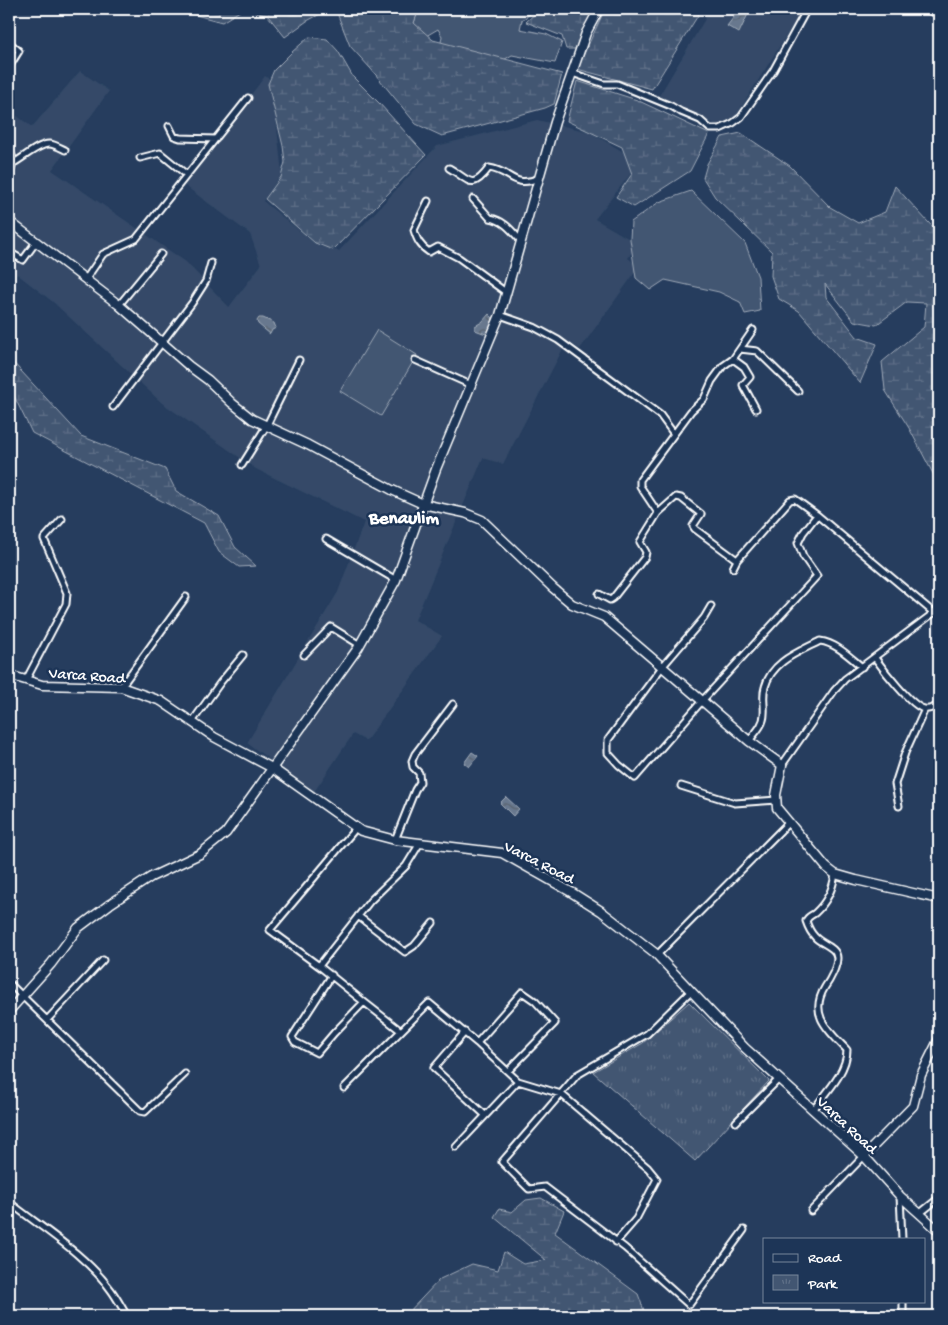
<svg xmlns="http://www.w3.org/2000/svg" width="948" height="1325" font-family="'Gochi Hand',sans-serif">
<defs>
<pattern id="wetland-marsh" width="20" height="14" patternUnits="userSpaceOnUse" patternTransform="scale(1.25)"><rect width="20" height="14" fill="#425672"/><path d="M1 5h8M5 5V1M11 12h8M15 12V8" fill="none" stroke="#5e6f87"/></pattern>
<pattern id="park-tufts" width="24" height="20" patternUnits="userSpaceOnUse" patternTransform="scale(1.25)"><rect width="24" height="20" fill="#425672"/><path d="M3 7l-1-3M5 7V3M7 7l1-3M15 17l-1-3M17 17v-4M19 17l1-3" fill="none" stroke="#5e6f87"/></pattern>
<pattern id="water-waves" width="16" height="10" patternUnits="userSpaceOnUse" patternTransform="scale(1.25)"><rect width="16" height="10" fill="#67788e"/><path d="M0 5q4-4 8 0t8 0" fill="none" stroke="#5a626d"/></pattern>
</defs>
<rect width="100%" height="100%" fill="#263d5e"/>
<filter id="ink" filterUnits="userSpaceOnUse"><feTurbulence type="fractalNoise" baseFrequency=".02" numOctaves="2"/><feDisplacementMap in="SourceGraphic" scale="10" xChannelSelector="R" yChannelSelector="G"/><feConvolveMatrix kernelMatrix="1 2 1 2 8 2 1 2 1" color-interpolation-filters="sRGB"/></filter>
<g filter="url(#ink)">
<path fill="#344a68" d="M711,9H803L734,119L718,126L659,96Z
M80,71L109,91L52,170L186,262L229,307L261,265L250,234L184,185L265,76L272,81L282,174L263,201L318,246L339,251L437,146L537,120L590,132L640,162L595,219L638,244L628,258L639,267L580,349L567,341L503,464L483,458L415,620L442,636L366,741L353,734L314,792L247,743L338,592L364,522L256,469L162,403L53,302L17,274L9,286V179L21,161L9,150V110L32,127Z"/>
<path fill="#425672" stroke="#a0aab8" d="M422,9H537L522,20L520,29L546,34L562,42L555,63L512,55L495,65L440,48L442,36L438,29L426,36L414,23L418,11Z
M691,191L745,243L758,277L760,311L745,314L740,302L719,292L665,280L650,290L636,278L630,239L631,222L659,202Z
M377,330L417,355L381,416L340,391Z"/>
<path fill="url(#wetland-marsh)" stroke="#a0aab8" d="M173,9H243L222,22Z
M246,9H419L414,23L433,40L562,74L554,104L545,108L442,136L416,124L371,69L350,46L337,13L324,12L307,21L285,37L268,16Z
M540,9H593L575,49H566L562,36L526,22Z
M605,9H702L652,89L577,69Z
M309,37L327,39L338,51L353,77L379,103L426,155L333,250L315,243L265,199L281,177L285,162L283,146L268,84L274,70L292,52Z
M577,81L637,100L709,134L690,171L634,207L616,197L632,174L622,147L567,121Z
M741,133L790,166L830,207L858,223L885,212L895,186L939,234V485L909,428L885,390L882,362L924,327L926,303L907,302L876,325L854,321L825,284L826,297L857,337L877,344L860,383L799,311L779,299L771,276L772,252L715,197L703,178L707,164L722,137Z
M9,358L81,436L165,469L176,491L219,516L235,547L256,566L239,567L219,552L204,523L32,433L14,396L9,393Z
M541,1198L564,1211L555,1233L638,1294L646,1316H405L440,1279L472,1264L498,1270L504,1252L523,1264L546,1260L494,1217L499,1209L512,1212L526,1200Z"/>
<path fill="url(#park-tufts)" stroke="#a0aab8" d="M689,1002L769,1081L695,1161L593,1072L643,1043Z"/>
<path fill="url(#water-waves)" stroke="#a4aebb" d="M740,9H744L749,12L739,33L727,26Z
M489,314L493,318L490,332L486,334L475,330V326L482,322Z
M259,318H263L274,323L276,328L272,330L270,334L258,324L257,321Z
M472,752L478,756L469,767L464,763Z
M506,797L519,809L513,816L500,803Z"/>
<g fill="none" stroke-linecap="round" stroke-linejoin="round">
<defs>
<path id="street" d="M926,9L939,15
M9,42L19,51L9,67
M572,73L604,84H617L671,106L681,112L700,120L710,129H720L733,123L741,117L773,71L807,9
M169,126L174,136L180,138L216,139
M140,158L160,153L187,175
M12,164C22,159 38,144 49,144C54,144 61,148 65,150
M449,168C469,179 471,192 489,168C512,171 512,189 539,178
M473,199L490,218C504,220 512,231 521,241
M428,201L414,230C417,240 420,246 429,252L438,247L459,258L507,293
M9,252L23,260L36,242
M86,279L103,254L136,239L248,98
M119,305L161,254
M500,315L534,327L558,340L660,415L674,434L640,480V486L658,513L640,542L646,552L645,557L613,598L610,600L599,594
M740,349L757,351L798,391
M733,359L744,367L750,377L743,385L756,409
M415,360L471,385
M113,407L192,303L206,281L211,263
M674,434L691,411L704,399L712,381L723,366L733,359L753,330
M242,465L267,425L299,360
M658,513L676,497L681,498L701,514L693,526L695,529L737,560
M326,539L396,580
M733,568L737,560L790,500L795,499L817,515
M711,606L704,618L662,667L608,740V753L619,765L635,778L702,701L817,576L803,556L798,543L803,533L817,515L934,613
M304,655L331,627L360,645
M875,658C883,669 911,706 924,709C929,710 935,707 939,704
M26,680L66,604L67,593L44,539L62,519
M121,687L186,597
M192,722L220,683L243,655
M749,741C755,733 764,725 764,714C765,705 762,696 765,687C772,661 799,652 820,641C836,643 850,657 862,667
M782,765L834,691L845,679L939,609
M681,786L735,803L777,800
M899,806L895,784L905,753L925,709
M395,840L415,790L420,782L419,773L413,767L412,761L415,754L453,704
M358,916L405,952L414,946L433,923
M657,955L788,823
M319,966L270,930L356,828
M332,975L292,1037L295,1042L317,1053L334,1033L364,1002L401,1031L429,1003L477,1043
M9,983L140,1111L145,1112L185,1074
M691,991L647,1034L577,1075L502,1162L529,1189L545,1187L625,1248L689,1305L744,1230
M364,1002L319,966L370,901L406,866L420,843
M47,1020L103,960
M465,1032L434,1068L485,1115
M518,1081L561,1094L648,1168L657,1179L636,1219L616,1242
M344,1088L401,1031
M813,1110C826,1093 847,1072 847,1050C829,1031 808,1015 825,987C830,980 837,967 837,958C837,947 821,944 815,937C810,932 808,927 806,921C808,916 811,916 815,913C827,902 833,889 835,874
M736,1122L779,1079
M456,1147L518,1081L477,1043L522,992L535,1001L555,1023L508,1071
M900,1196L902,1239
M9,1202C43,1229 85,1254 111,1290C117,1298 122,1308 127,1316
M811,1211L864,1156
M919,1214L939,1198
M903,1301V1316"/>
<path id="secondary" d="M9,153C14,160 12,165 9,172
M9,221L119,305L189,366L208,380L232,403L252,419L308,445L392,490L423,504L465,513L482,520L553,588L572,604L604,617L749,741L782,765L776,795L777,808L826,867L835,874L856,880L939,899
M9,675L42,685L121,687L161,701L214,737L272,768L361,831L395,840L502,853L571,892L601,911L655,953L745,1048L864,1156L900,1196L939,1231
M9,1011L51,964L78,928L110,904L151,877L200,854L226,833L358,648L396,580L436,469L500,315L555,122L586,33L599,9
M864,1156L913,1106L921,1075L939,1039"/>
</defs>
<use href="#street" stroke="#fff" stroke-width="9"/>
<use href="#secondary" stroke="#fff" stroke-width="11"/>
<use href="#street" stroke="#1d3557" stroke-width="5"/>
<use href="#secondary" stroke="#1d3557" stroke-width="8"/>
</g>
</g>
<g text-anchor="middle" stroke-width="5" stroke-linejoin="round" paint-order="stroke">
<g font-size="16" fill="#fff" stroke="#1d3557">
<text transform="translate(87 674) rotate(4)" y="6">Varca Road</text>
<text transform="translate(540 861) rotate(27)" y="6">Varca Road</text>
<text transform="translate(848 1124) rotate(43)" y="6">Varca Road</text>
</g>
<g font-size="19" font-weight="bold" fill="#fff" stroke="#1d3557">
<text x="404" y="523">Benaulim</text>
</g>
</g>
<rect width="948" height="1325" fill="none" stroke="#1d3557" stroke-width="30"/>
<rect x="15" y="15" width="918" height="1295" fill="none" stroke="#fff" stroke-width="2" filter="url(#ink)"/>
<rect x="763" y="1238" width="162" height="65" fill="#1d3557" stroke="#77869a"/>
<rect x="773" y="1254" width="25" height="8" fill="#1d3557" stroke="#77869a"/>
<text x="808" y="1262" font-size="15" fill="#ffffff">Road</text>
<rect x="773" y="1275" width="25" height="15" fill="url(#park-tufts)" stroke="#77869a"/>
<text x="808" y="1288" font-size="15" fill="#ffffff">Park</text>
</svg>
